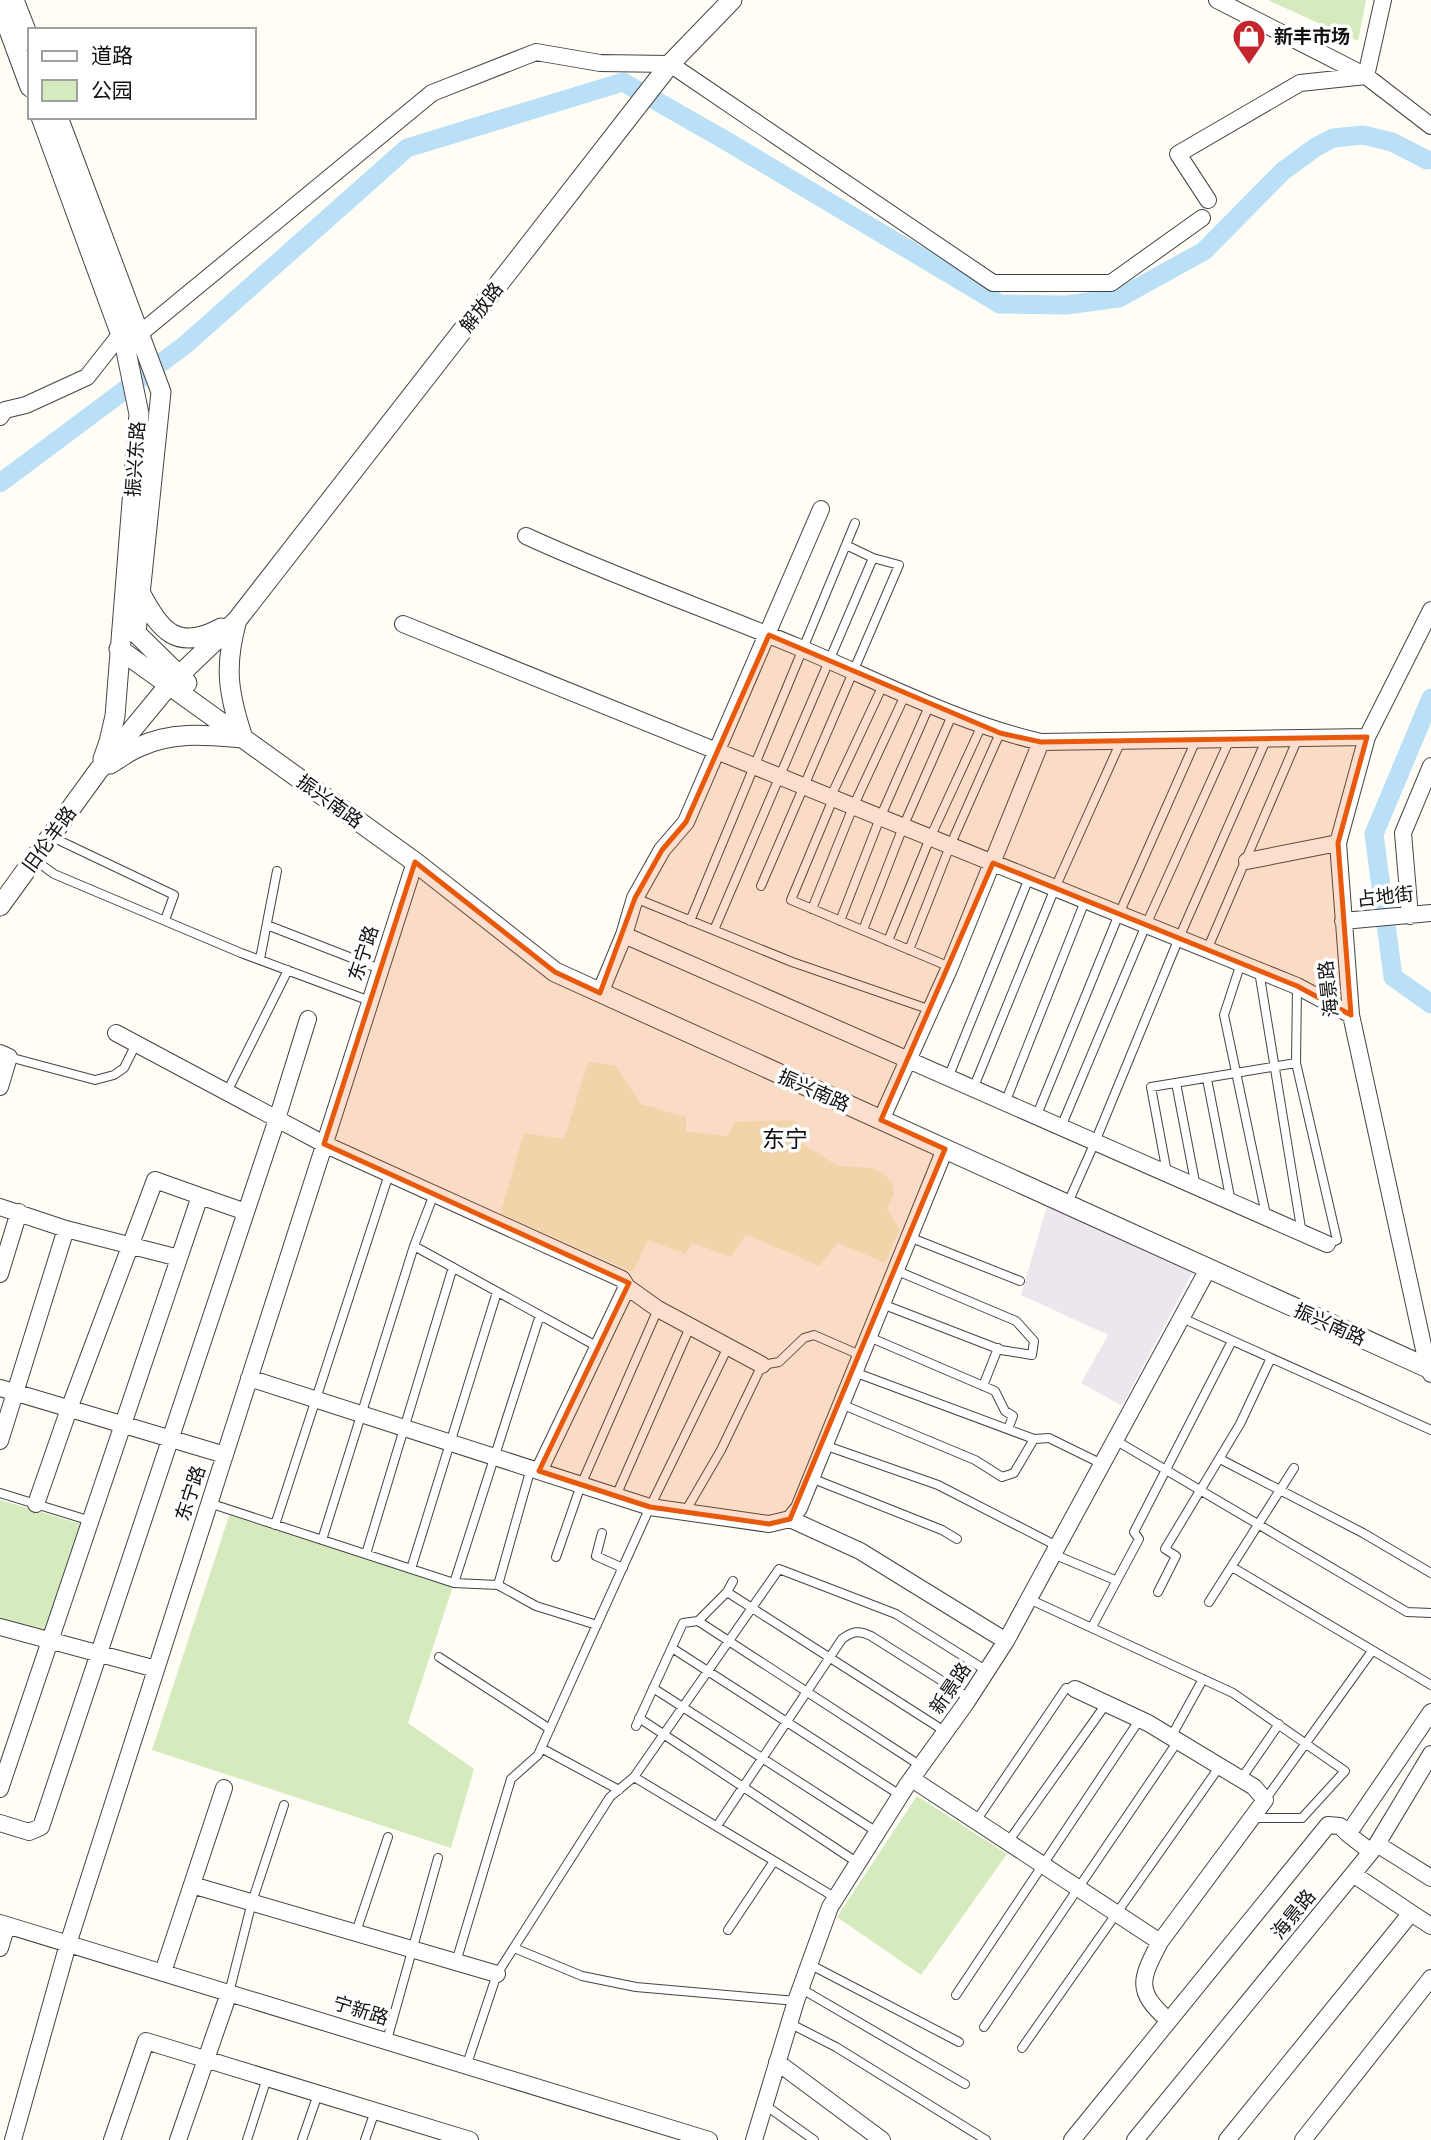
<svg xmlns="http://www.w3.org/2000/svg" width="1431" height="2140" font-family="'Crimson Pro','Noto Sans SC',serif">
<rect width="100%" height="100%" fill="#fffdf5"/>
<path fill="#eee6ef" d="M1047,1206L1194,1270L1122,1406L1081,1383L1108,1335L1021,1295Z"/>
<path fill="#f6f3d4" d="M588,1062L615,1065L641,1104L686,1117V1131L728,1136L734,1122L795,1120L800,1142L838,1166L871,1168L883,1173L893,1184L894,1193L887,1209L900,1229L885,1263L838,1243L819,1266L746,1234L731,1257L693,1243L685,1254L648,1240L633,1272L500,1214L524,1133L564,1139Z"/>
<path fill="#d5ebbd" d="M1268,0H1366L1358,41Z
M0,1500L81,1524L49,1633L0,1618Z
M230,1513L453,1586L408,1723L474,1769L451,1848L152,1750Z
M917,1796L1007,1854L921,1975L837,1917Z"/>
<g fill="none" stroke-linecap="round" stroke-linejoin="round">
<path stroke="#b9e0f7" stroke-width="19" d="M0,483L185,345L407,148L623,82L723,139L1000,304L1066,305L1119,298L1204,251L1283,171L1316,147L1333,138L1363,135L1392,142L1427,160
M1431,698L1374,834L1393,977L1431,1004"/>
<defs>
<path id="service" d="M884,683L832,794L833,799L791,900L950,967
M52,837L174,895L165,920
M35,860L54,874L241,953L370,1001
M761,886L899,565L873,558L846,545
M635,898L792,962L931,1010
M812,909L853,807L906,693
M690,921L855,523
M840,921L880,818L930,704
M267,925L380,969
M714,930L873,558
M863,930L903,827L953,713
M888,941L930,838L982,725
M909,950L950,846L1000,733
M1207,950L1298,738
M260,959L277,871
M1241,963L1224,1015L1266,1215
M1259,971L1302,1234
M1297,986L1296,1063L1337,1240L1327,1244
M9,1057L95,1080L114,1075L124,1068L136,1044
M948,1078L1029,878
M1207,1079L1231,1202
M1176,1083L1196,1187
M973,1089L1055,888L1121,741
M227,1092L288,970
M1005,1103L1085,901
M1036,1117L1119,914L1196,740
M1061,1127L1146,925L1230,739
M1167,1173L1151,1087L1296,1063
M1067,1205L1095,1142L1179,938L1267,738
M909,1237L1020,1281
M414,1246L598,1347
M882,1304L1001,1350L1032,1355L1034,1341L1016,1321L895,1270
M1182,1318L1431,1430
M869,1337L995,1391L1005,1411L1013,1416L1008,1429
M854,1372L1034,1439
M983,1386L998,1348
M841,1404L975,1460L1002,1477L1014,1473L1034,1439L1049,1438L1102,1464
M1115,1440L1407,1612L1431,1613
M824,1445L938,1485L1057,1546
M1220,1459L1363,1533L1431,1573
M531,1468L498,1585L536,1606L597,1625
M811,1478L942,1530L957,1539
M0,1493L91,1521
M616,1496L690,1327
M209,1503L454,1583L498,1585
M685,1512L721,1450L762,1365L779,1362L804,1338L814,1335L860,1355
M275,1525L389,1174
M602,1533L596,1556L623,1568
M322,1540L414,1246L434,1194
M366,1554L453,1267
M1053,1554L1115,1580
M556,1557L581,1485L658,1309
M1232,1567L1431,1685
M411,1569L497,1292
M454,1583L540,1315
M727,1592L946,1732
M1158,1592L1176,1556L1165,1549L1240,1424L1271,1358
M1029,1599L1233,1693L1345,1771L1302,1818H1251
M1209,1602L1294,1468
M698,1621L921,1766
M1092,1627L1139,1539L1134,1532L1232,1341
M672,1648L900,1795
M439,1657L550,1729
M653,1688L877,1832
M639,1718L858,1863
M636,1726L683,1623L698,1621L727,1592L733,1581
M1171,1737L1203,1679
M541,1748L619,1790
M634,1777L836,1898
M1241,1779L1279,1724
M1265,1800L1372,1651
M976,1821L1066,1688L1075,1689
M717,1826L842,1639C853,1631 859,1630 871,1636L969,1698
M1008,1842L1106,1704
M728,1930L774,1861
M356,1932L388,1837
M514,1948L582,1976L636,1987L796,2001
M456,1962L511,1779L538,1755L650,1507L728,1347
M809,1964L959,2042
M800,1988L965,2084
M229,1993L252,1902L284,1805
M956,1995L1140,1719
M789,2023L836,2047L986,2140
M984,2027L1178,1741
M387,2040L438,1858
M1022,2048L1220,1766
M467,2064L497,1974L610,1797L634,1777L779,1569L896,1614L987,1671
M765,2105L814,2140
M247,2140L267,2078
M302,2140L318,2094
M365,2140L375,2111"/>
<path id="minor" d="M1217,0L1366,76
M1383,0L1366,76L1431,126
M1208,200L1178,154L1300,83L1366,76
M132,340L432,93L536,52L600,63L670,64L993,283H1111L1202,218
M0,417L5,410L26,405L87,377L120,335
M526,536C615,577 707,609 798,647C876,680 958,723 1041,742L1367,737
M1431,610L1367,737L1338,843L1351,1015L1428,1368L1431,1374
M403,624L1297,986L1351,1015
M1247,861L1338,843
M1410,916L1403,833L1431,766
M1343,921L1431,913
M624,935L1327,1244
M600,993L624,935L635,898L662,850L686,822L821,509
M116,1033L324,1144L622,1279L627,1287L539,1471
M0,1053L9,1057L0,1087
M881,1120L950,967L1041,742
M200,1196L246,1212
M0,1207L66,1229L179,1258
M0,1274L19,1212
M627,1287L658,1309L762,1365
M249,1378L650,1507L769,1524L790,1519L799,1508L945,1149
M0,1388L225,1455
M0,1441L66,1229
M790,1519L860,1551L1006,1641
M0,1627L156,1669
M1075,1689L1148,1723L1254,1787L1265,1800L1160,1942C1140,1980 1135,1991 1169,2021
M912,1779L1160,1942
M0,1789L200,1196L155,1180L69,1409L36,1504
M0,1823L29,1832L41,1827L277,1119L308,1019
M1377,1844L1431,1754
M1371,1852L1377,1844L1431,1878
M1353,1874L1411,1913
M192,1885L497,1974
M0,1923L709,2140
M0,1948L7,1925
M163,1972L224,1788
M777,2062L882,2140
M13,2140L68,1944L415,862
M112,2140L146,2041L470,2140
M178,2140L229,1993
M754,2140L796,2001L830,1907L907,1785L966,1703L1006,1641L1208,1269
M1072,2140L1328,1825L1340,1826L1348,1834
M1135,2140L1371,1852L1348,1834L1431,1712
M1227,2140L1411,1913L1431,1926
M1303,2140L1431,1978"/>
<path id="tertiary" d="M14,0L30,41
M0,6L30,87
M41,117L125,346L139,414L115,716L109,742L103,759
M58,117L161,392L136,633L187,683
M140,592C160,631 177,652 221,628
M237,620C224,666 228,693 243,738
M119,649L415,862L555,972L1428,1368
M110,764C120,758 129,751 139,747C172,731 207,735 242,738
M0,906L98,771L169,685L237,620L670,64L732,0"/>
</defs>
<use href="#service" stroke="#444" stroke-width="10"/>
<use href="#minor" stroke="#444" stroke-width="18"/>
<use href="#tertiary" stroke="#444" stroke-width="21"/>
<use href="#service" stroke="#fff" stroke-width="8"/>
<use href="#minor" stroke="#fff" stroke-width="16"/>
<use href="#tertiary" stroke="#fff" stroke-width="19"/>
</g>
<path fill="#e8590c" fill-opacity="0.2" stroke="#e8590c" stroke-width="5" stroke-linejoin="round" d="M769,635L1000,733L1041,742L1367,737L1338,843L1351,1015L1297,986L993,863L881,1120L945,1149L790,1519L769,1524L650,1507L539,1471L629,1283L324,1144L415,862L555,972L600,993L635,898L662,850L686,822Z"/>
<defs>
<symbol id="shop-pin" viewBox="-11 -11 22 30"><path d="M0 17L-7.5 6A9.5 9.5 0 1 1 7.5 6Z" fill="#c4262e" stroke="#fff"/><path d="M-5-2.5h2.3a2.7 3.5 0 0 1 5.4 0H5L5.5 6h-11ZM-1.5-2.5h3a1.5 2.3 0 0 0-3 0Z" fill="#fff"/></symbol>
</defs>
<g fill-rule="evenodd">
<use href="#shop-pin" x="1230" y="17" width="38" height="52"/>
</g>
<g text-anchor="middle" stroke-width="7" stroke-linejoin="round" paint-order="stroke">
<g font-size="19" font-weight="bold" fill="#111" stroke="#fff" text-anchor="start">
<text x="1274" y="43">新丰市场</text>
</g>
<g font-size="19" fill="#111" stroke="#fff">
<text transform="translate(481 307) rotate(-52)" y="7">解放路</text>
<text transform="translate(135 459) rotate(-86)" y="7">振兴东路</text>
<text transform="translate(330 801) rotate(36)" y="7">振兴南路</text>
<text transform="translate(49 839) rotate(-54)" y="7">旧伦羊路</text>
<text transform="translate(1385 896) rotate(-6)" y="7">占地街</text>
<text transform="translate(363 953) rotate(-72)" y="7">东宁路</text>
<text transform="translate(1328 989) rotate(-96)" y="7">海景路</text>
<text transform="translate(814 1090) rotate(24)" y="7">振兴南路</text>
<text transform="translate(1330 1324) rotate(24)" y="7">振兴南路</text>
<text transform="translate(190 1493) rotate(-72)" y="7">东宁路</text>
<text transform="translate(950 1688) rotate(-56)" y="7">新景路</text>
<text transform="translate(1293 1914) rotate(-51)" y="7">海景路</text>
<text transform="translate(361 2010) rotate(17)" y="7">宁新路</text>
</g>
<g font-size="23" fill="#111" stroke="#fff">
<text x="785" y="1147">东宁</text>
</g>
</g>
<rect x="28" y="28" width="228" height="91" fill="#ffffff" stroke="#a0a0a0" stroke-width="2"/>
<rect x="42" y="51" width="35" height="10" fill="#ffffff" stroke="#a0a0a0" stroke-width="2"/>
<text x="91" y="63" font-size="21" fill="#111111">道路</text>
<rect x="42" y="80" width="35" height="21" fill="#d5ebbd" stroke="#a0a0a0" stroke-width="2"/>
<text x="91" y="98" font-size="21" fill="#111111">公园</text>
</svg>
